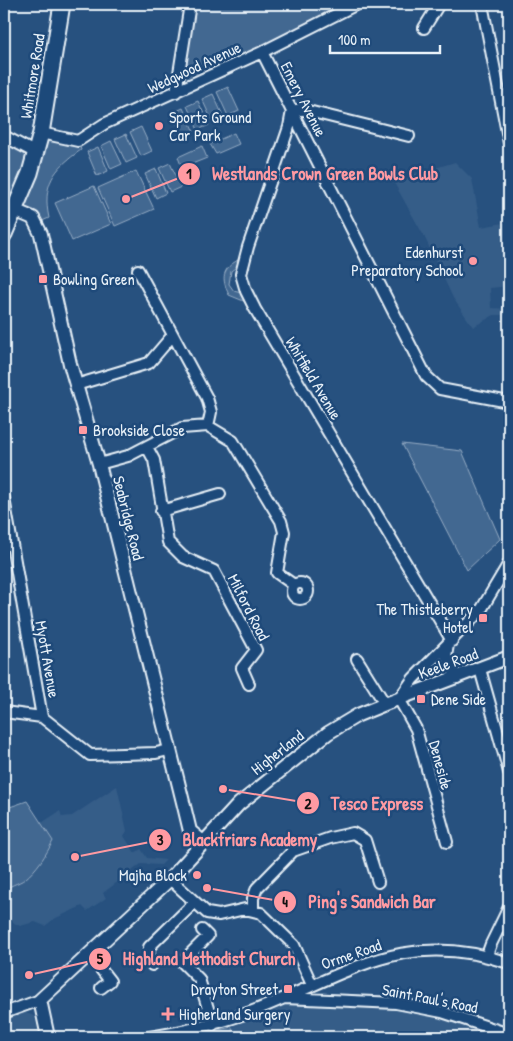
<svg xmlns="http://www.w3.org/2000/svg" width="513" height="1041" font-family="'Patrick Hand',sans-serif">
<rect width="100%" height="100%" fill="#27517f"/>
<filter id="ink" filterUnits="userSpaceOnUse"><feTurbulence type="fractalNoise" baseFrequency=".02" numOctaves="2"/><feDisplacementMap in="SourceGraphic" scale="10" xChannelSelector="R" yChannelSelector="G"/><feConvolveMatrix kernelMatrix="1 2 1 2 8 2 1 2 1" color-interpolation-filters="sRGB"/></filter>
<g filter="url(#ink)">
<path fill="#355d88" d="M455,162L472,179L481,227L509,222V286L490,288L491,308L509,309V315H494L473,327L453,298L424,236L393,181Z
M117,786L127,831L124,836L135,853L141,849L147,858L166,860L161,865L141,864L103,893L106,898L87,911L82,906L54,919L45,926L35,922L20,926L14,923L4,910V856L43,822L60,811L62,817L72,816Z
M283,1002L380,1006L433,1015L482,1029L479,1037H233L232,1027L259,1016Z
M23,1012L34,1016L40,1037H4V1020Z"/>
<path fill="#436891" stroke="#96acc4" d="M190,4H342L350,7L176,92Z
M228,87L239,111L228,116L217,92Z
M213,94L224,118L213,123L202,99Z
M198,101L209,125L198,130L187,106Z
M183,108L194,132L183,137L172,113Z
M141,127L152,151L141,156L130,132Z
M41,133L78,141L81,150C53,169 42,185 49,218L40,222L14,210Z
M234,133L239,144L216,154L210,144Z
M126,134L137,158L126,163L115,139Z
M4,135L29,153L7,215L4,214Z
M111,141L122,164L111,169L101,146Z
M202,146L207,158L182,168L178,157Z
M98,147L108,171L97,176L87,152Z
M170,163L181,187L170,192L159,168Z
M156,169L166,193L156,198L145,174Z
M136,171L154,209L115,226L98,188Z
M94,186L111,224L72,241L55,203Z
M238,260L244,261L231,271L229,284L234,291L244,294L246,302L229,295C221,278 222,269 238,260Z
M402,444L462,451L500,539L467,570Z
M439,658L443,660L445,675L415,686Z
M27,801L53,841C46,855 37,869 25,879C18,884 9,885 4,891V809Z
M232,1027L233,1037H188Z"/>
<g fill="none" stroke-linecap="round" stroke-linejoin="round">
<defs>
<path id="minor" d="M482,4L509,143
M424,28L439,4
M262,52L426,376L440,389L509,402
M176,92L190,4
M41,133L78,141L104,124L262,52L357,4
M4,136L36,153
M409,136L300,109L292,111L289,127L248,247L241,274L246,291L255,309L452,641
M138,270L207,398L211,412L208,426
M76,385L149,363L172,336
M147,447L154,460L168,542L183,557L214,571L256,650L242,668L249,684
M99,464L128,456L182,428L208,426L233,441L281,521L284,532L277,573L294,585
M4,498L42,717L90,755L156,753L169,750
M161,511L220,494
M292 591a8 8 0 1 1 16 0a8 8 0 1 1-16 0Z
M448,645L446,656L457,678
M357,659L385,704
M480,669L509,772
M4,712L42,717
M447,842L416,729L399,699L413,679L481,610L509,563
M170,879L207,913L219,915L245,909L261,913L294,945L312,985
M253,909V898L257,888L293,851L330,838L353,833L365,840L378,882
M202,930L208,936L182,962L199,979L213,1025
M89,954L110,981L101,988
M487,955L491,944L509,907
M152,965L149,960V947L194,903
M285,998L396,1003L442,1012L509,1034
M4,1013L40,1000
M150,1037C186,1031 219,1024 253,1011C347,975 402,927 509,963"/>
<path id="major" d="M14,210L33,218L41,234L70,364L99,464L183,802L190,831L203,842
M48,1037L40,1000L170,879L239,804L328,733L358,715L385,704L509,657"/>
<path id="highway" d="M4,234L30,173L41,133L62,4"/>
</defs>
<use href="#minor" stroke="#e8f1f8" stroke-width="14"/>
<use href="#major" stroke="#e8f1f8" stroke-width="16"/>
<use href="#highway" stroke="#e8f1f8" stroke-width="19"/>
<use href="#minor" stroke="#1f4a7a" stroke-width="10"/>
<use href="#major" stroke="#1f4a7a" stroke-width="12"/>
<use href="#highway" stroke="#1f4a7a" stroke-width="15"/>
</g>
</g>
<g fill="#ff9aa2" stroke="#1f4a7a" stroke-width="2">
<circle cx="159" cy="126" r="5"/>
<circle cx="473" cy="261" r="5"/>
<rect x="38" y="274" width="10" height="10" rx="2.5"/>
<rect x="78" y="425" width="10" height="10" rx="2.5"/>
<rect x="478" y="613" width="10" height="10" rx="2.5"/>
<rect x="416" y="694" width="10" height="10" rx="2.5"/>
<circle cx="197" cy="875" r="5"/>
<rect x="283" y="984" width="10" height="10" rx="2.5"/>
<path d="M165.5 1006.5h5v5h5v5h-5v5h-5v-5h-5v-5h5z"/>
</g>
<g text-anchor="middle" stroke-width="5" stroke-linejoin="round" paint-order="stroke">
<g font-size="16" fill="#e8f1f8" stroke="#1f4a7a">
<text transform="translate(194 67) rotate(-25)" y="6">Wedgwood Avenue</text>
<text transform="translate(32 76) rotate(-81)" y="6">Whitmore Road</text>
<text transform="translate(304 99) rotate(63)" y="6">Emery Avenue</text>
<text transform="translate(314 378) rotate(59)" y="6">Whitfield Avenue</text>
<text transform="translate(129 518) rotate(76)" y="6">Seabridge Road</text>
<text transform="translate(249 607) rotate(63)" y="6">Milford Road</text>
<text transform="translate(48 659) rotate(80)" y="6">Myott Avenue</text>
<text transform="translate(448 663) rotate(-20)" y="6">Keele Road</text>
<text transform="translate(277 752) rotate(-38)" y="6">Higherland</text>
<text transform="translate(441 765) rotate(75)" y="6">Deneside</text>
<text transform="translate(351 954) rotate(-19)" y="6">Orme Road</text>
<text transform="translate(430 998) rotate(11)" y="6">Saint Paul's Road</text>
</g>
<g font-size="16" fill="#e8f1f8" stroke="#1f4a7a" text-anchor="start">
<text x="169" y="123">Sports Ground<tspan x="169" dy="18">Car Park</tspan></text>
<text x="463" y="258" text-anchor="end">Edenhurst<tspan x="463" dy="18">Preparatory School</tspan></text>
<text x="53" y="285">Bowling Green</text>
<text x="93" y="436">Brookside Close</text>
<text x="473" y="615" text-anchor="end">The Thistleberry<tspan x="473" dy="18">Hotel</tspan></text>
<text x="431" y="705">Dene Side</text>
<text x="187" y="881" text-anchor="end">Majha Block</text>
<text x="278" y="995" text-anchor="end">Drayton Street</text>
<text x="179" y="1020">Higherland Surgery</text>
</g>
</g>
<path fill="none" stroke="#ff9aa2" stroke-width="2" d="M126 199L189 174M223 789L308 803M75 857L160 840M207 888L285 902M29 975L100 959"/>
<g fill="#ff9aa2" stroke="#1f4a7a" stroke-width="2">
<circle cx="126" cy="199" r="5"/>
<circle cx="223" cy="789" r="5"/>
<circle cx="75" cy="857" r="5"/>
<circle cx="207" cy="888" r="5"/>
<circle cx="29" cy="975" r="5"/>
<circle cx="189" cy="174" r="12"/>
<circle cx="308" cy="803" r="12"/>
<circle cx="160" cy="840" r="12"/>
<circle cx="285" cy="902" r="12"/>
<circle cx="100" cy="959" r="12"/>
</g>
<g font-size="15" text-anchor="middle" font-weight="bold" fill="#111">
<text x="189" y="179">1</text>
<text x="308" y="809">2</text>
<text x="160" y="845">3</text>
<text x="285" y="907">4</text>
<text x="100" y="964">5</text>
</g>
<g font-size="18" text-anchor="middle" font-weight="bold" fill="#ff9aa2" stroke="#1f4a7a" stroke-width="5" stroke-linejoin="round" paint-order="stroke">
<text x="325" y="180">Westlands Crown Green Bowls Club</text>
<text x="377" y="810">Tesco Express</text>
<text x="250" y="846">Blackfriars Academy</text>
<text x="372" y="908">Ping's Sandwich Bar</text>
<text x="209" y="965">Highland Methodist Church</text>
</g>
<rect width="513" height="1041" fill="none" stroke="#1f4a7a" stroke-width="20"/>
<rect x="10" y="10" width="493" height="1021" fill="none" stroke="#e8f1f8" stroke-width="2" filter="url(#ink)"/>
<path d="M330 45v8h110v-8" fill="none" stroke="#e8f1f8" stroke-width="2.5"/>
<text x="338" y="45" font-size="15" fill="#e8f1f8" stroke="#1f4a7a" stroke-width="4" paint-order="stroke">100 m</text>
</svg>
